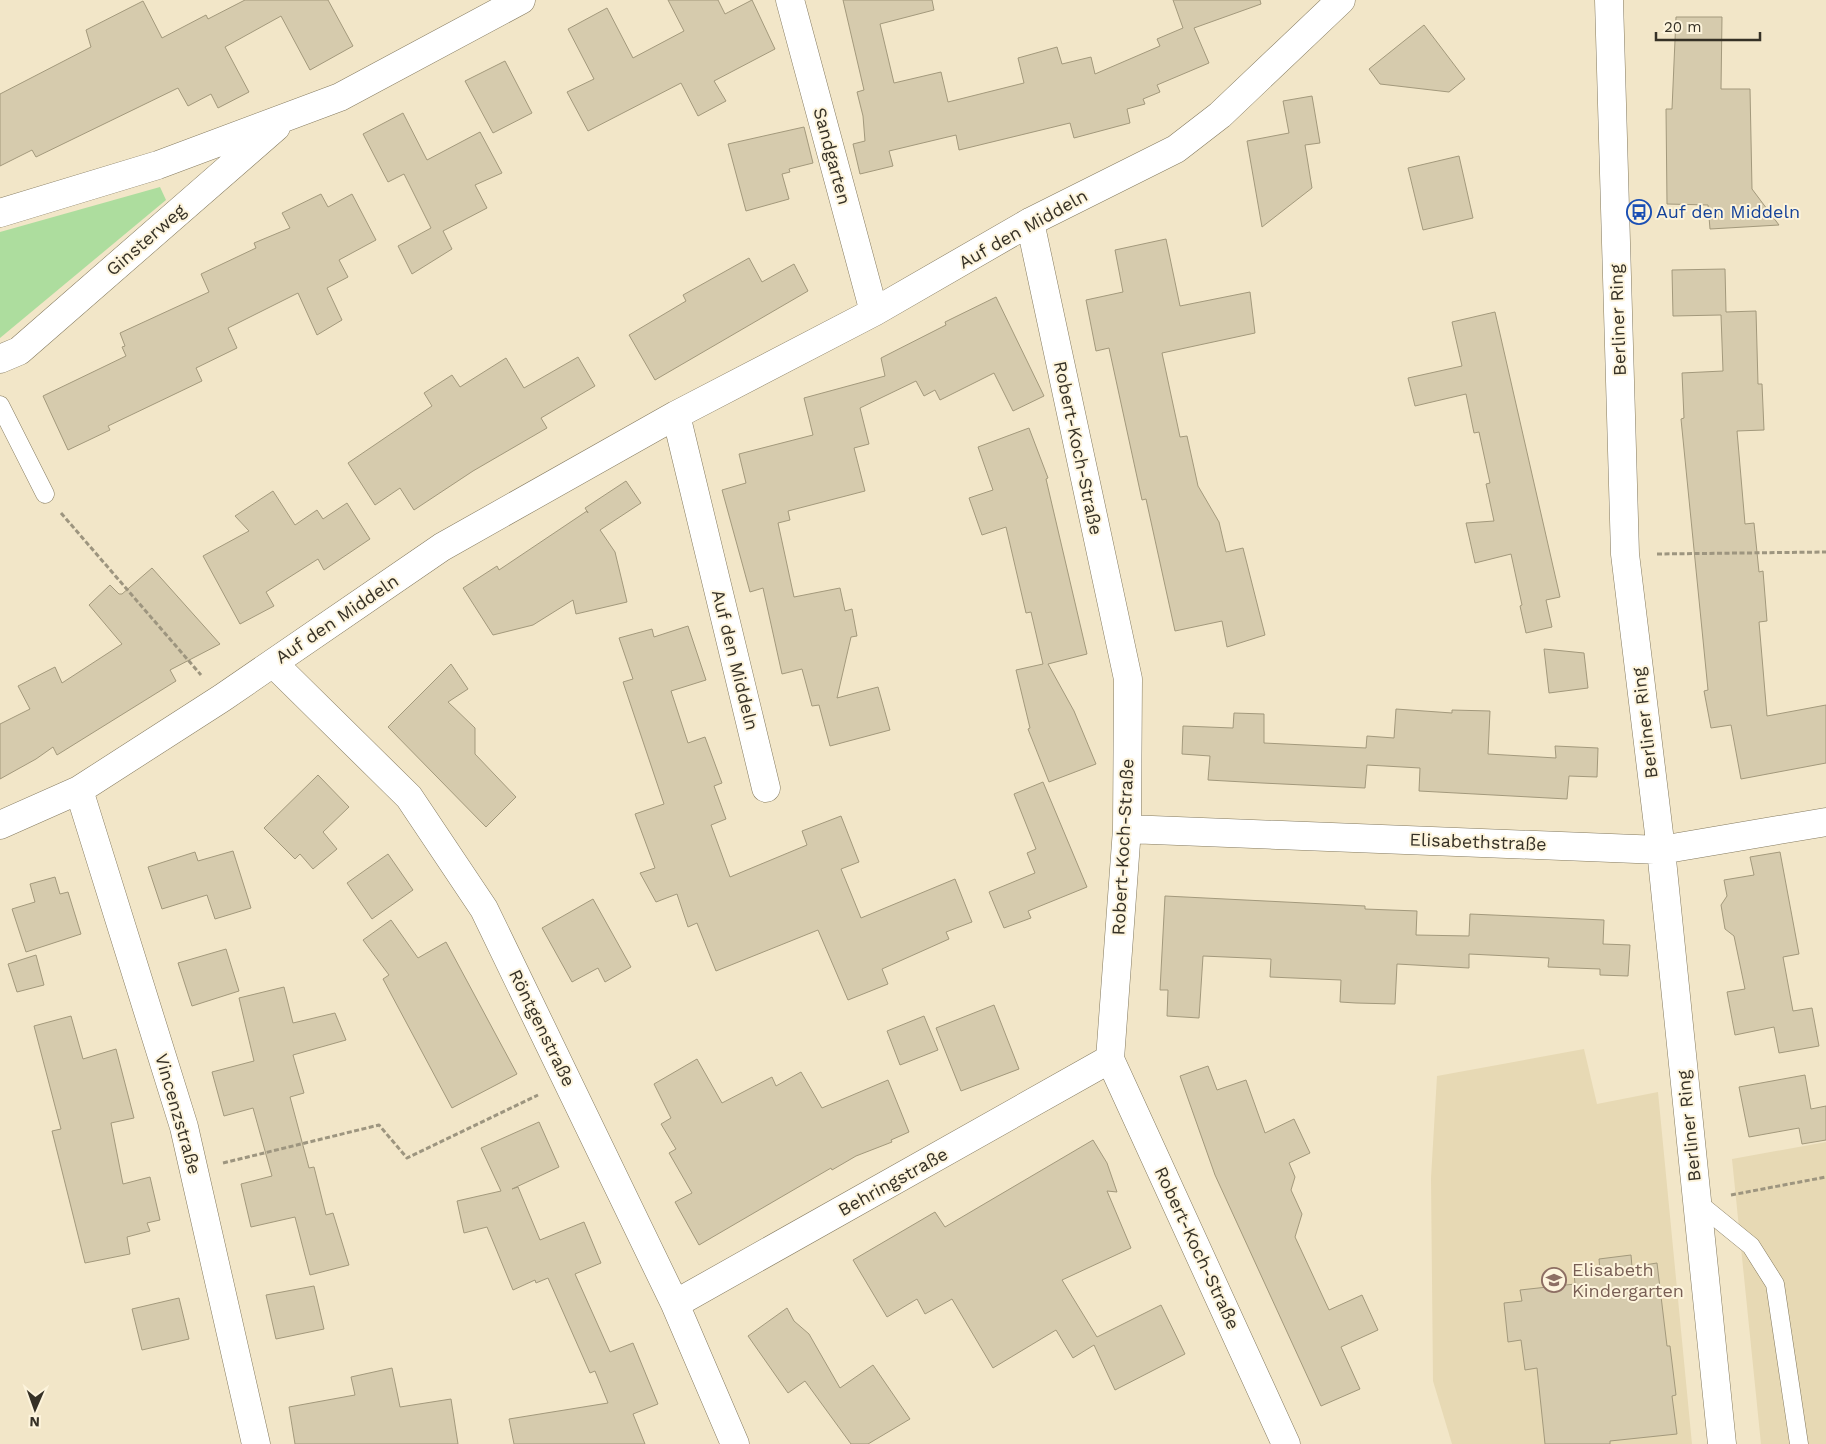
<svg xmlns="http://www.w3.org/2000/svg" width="1826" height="1444" font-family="'Work Sans',sans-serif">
<rect width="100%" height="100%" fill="#f2e6c8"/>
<path fill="#e7d9b4" d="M1584,1049L1597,1104L1658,1092L1692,1444H1452L1433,1381L1431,1178L1437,1076Z
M1826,1142V1444H1761L1732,1159Z"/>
<path fill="#addd9e" d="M160,187L166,200L0,338V232Z"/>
<path fill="#d6cbad" stroke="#a3997c" d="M245,0H328L353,46L310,70L281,16L225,47L249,92L218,108L211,94L188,106L178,88L36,157L32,150L0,166V94L91,47L86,30L143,1L162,38L206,15L208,19Z
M668,0H718L725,14L752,0L775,49L714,81L726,101L698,116L681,83L588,131L567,92L594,79L568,29L607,8L633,58L684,31Z
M843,0H932L934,10L880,24L894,83L941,72L948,102L1024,83L1018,58L1036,53L1057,47L1062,64L1091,57L1095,74L1160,46L1157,39L1183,28L1173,0H1260L1261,4L1194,28L1209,63L1157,85L1160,92L1143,99L1145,104L1127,109L1130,123L1074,138L1070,123L959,150L956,135L889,151L893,166L860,174L853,144L865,141L863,116L857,92L864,90Z
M1676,17H1722L1721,89H1750L1752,189L1779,225L1710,229L1708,205L1667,204L1666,109H1672Z
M1424,25L1465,79L1449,92L1380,84L1369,69Z
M505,61L532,113L493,133L465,81Z
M1312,96L1320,143L1305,145L1312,188L1262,227L1247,141L1289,133L1283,101Z
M403,113L427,160L480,132L502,173L475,185L487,208L443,231L452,249L412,274L398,246L431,228L404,174L388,182L363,134Z
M804,127L813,163L789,169L790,172L782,174L789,199L746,211L728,144Z
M1459,156L1473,218L1423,230L1408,168Z
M321,194L328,207L352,194L376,240L339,260L348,277L327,288L342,320L317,335L298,293L228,328L237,348L196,368L202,381L108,426L110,430L68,450L43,396L126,356L122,347L125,346L120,333L209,292L201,274L256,248L254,243L290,228L282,213Z
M1166,239L1180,306L1250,292L1255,333L1162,353L1180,437L1187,436L1198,486L1219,522L1226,552L1243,548L1265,635L1227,647L1222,621L1175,631L1146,499L1142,500L1109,348L1096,351L1086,300L1123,292L1115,250Z
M749,258L762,282L794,264L808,291L655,380L629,335L686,301L683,295Z
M1725,269L1726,312L1756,311L1758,384H1762L1764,430L1737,431L1745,524L1754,523L1759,572L1763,571L1767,621L1759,622L1767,716L1826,705V763L1741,779L1731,725L1711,728L1704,691L1708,690L1681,419L1684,418L1682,373L1723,371L1721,315L1673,316L1672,270Z
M996,297L1044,396L1013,411L994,373L940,400L935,390L924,396L916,381L860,408L869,444L854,448L865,491L788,511L790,520L778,523L794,597L840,588L845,611L852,609L857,636L851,637L837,698L878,687L890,730L830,746L819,705L812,706L802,669L782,674L763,588L750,592L722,490L746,483L739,454L813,435L804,398L885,376L881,358L946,325L945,322Z
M1495,312L1560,597L1546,600L1552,627L1526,633L1520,606L1522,605L1511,554L1475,563L1466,523L1494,521L1486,484L1490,483L1479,432L1474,433L1466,394L1415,406L1408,378L1462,366L1452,322Z
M578,357L595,386L541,418L547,428L473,471L414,510L400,488L375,505L348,463L432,406L424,393L452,375L460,387L506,358L524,388Z
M1029,428L1048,478L1046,479L1087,654L1048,664L1074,711L1096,764L1049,782L1028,729L1030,728L1016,670L1043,664L1031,612L1026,613L1006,527L982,535L969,498L993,490L978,447Z
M626,481L641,503L600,530L615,552L627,602L576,614L573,600L533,625L493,635L463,588L497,566L499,570L587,511L588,513L585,508Z
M273,491L295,525L317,510L323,519L347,503L370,539L324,570L318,559L266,592L274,606L240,624L203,556L249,531L235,516Z
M152,568L220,644L170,670L176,681L57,755L53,747L36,759L0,779V724L30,709L18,686L55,667L62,683L122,644L89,605L110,585L119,594H122Z
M688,626L706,680L671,691L688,743L705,737L722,783L714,786L726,819L711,825L730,877L807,845L802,831L841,816L859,862L841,869L861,918L955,879L972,922L946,932L949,939L882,969L888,984L848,1000L818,930L716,971L697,923L688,927L677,894L656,902L640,873L655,868L635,814L664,804L623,682L633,679L619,638L652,629L654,637Z
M1544,649L1584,653L1588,688L1549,693Z
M451,664L468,689L448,702L475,728V754L516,797L486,827L388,727Z
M1396,709L1452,713V710L1490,711L1488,754L1556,758L1555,746L1598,748L1597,777L1569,776L1567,799L1419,791L1420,768L1367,765L1365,788L1262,783L1208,780L1210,756L1182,754L1183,726L1233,728L1234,713L1264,714V743L1366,748L1367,736L1394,738Z
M318,775L349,807L323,832L337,849L313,869L300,854L295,859L264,828Z
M1043,782L1087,887L1028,911L1031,918L1004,928L989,892L1035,873L1027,853L1036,849L1014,794Z
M233,851L251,908L215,919L207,895L162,909L148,867L195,852L198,861Z
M1780,852L1799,954L1783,957L1793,1011L1812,1008L1819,1046L1779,1053L1774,1027L1735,1035L1727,992L1745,989L1734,936L1725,929L1721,905L1727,896L1724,880L1754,875L1750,857Z
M388,854L413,890L372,919L347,883Z
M55,877L60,894L68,892L81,934L26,952L12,909L35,902L30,884Z
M1165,896L1365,906V909L1417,911L1416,935L1469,936L1470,914L1604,920L1603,944L1630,945L1628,976L1600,975V969L1548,967L1549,958L1469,954V968L1397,964L1395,1004L1356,1003L1340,1002L1341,980L1270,977L1271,959L1203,956L1199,1018L1167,1016L1168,990H1160Z
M593,899L631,967L605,982L598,968L572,982L542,928Z
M391,920L418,958L446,942L517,1074L452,1108L383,979L389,975L363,940Z
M226,949L239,991L192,1006L178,963Z
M36,955L44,985L17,992L8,964Z
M284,987L293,1023L335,1013L346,1040L293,1055L304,1093L290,1097L309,1168L314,1167L326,1215L333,1213L349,1265L310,1275L295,1217L251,1227L241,1184L272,1176L253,1108L224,1116L212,1072L254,1061L239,998Z
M994,1005L1019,1069L961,1091L936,1028Z
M71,1016L83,1059L116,1049L134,1118L111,1123L123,1184L150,1177L160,1220L147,1223L150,1231L127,1237L130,1254L85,1263L52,1131L61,1129L34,1026Z
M924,1016L938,1050L900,1065L887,1031Z
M697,1059L722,1103L772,1077L776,1086L801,1072L822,1108L888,1080L909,1132L891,1140L892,1142L856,1156L832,1170L831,1168L699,1245L675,1202L692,1193L669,1153L676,1149L661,1124L671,1118L654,1084Z
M1208,1066L1217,1090L1246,1080L1265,1133L1294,1119L1310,1153L1289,1163L1295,1177L1291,1190L1302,1214L1295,1237L1329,1310L1362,1295L1378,1330L1341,1347L1360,1389L1321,1406L1215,1175L1180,1076Z
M1805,1075L1811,1109L1826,1106V1140L1802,1144L1799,1128L1749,1137L1739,1087Z
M539,1122L559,1167L512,1189L518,1187L540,1240L584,1222L601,1263L575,1274L610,1352L633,1343L658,1404L633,1414L645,1444H514L509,1419L608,1403L595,1371L590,1373L548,1278L536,1283L535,1280L513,1290L487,1227L464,1233L457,1201L501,1191L481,1148Z
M1093,1140L1107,1163L1117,1192L1107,1191L1131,1248L1062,1280L1097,1337L1161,1305L1185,1354L1115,1390L1094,1345L1073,1358L1056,1330L993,1368L952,1299L925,1314L917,1299L887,1317L853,1260L935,1212L945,1227Z
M1631,1255L1632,1267L1657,1263L1667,1346H1670L1676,1395L1672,1396L1677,1434L1610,1441V1444H1545L1537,1368L1525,1370L1521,1340L1508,1342L1504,1303L1522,1301L1520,1290L1575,1284L1574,1273L1600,1271L1599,1259Z
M314,1286L324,1329L276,1339L266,1295Z
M179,1298L189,1339L142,1350L132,1309Z
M787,1308L794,1321L809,1334L840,1388L873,1365L910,1419L868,1444H851L805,1381L788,1393L748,1336Z
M392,1368L400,1407L451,1399L458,1444H295L289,1407L355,1395L351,1377Z"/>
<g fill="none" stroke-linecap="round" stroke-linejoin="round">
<defs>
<path id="lane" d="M0,405L45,494
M1697,1202L1751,1246L1775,1284L1799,1444"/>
<path id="street" d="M790,0L874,312
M1609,0L1625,554L1661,850L1722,1444
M0,213L158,165L340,97L521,0
M1030,222L1128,679L1127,829L1110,1059L1286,1444
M0,359L19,351L276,127
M676,415L766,788
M273,663L409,797L484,909L675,1304L735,1444
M79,790L184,1127L256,1444
M0,825L79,790L222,698L442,547L676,415L874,312L1030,222L1176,149L1220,115L1341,0
M1127,829L1661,850L1826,822
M675,1304L1110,1059"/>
</defs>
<use href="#lane" stroke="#847a5f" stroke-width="19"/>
<use href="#street" stroke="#847a5f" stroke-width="29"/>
<path stroke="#9d957f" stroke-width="3" stroke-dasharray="5 2.5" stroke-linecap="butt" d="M61,513L201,675
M1657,554L1826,552
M223,1163L379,1125L407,1158L538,1095
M1731,1195L1826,1177"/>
<use href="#lane" stroke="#fff" stroke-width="18"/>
<use href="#street" stroke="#fff" stroke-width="28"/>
</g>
<defs>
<symbol id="bus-ring" viewBox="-11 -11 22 22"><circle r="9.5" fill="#fdf4dc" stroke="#1a4fb4" stroke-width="1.5"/><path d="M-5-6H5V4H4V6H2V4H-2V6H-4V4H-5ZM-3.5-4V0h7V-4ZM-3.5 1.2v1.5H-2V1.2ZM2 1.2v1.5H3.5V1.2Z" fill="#1a4fb4"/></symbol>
<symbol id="school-ring" viewBox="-11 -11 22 22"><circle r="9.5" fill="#fdf4dc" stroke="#8d6e63" stroke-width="1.5"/><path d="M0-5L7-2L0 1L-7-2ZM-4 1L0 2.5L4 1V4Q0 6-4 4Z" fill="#8d6e63"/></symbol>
</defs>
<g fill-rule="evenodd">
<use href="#bus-ring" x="1625" y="198" width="28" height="28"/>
<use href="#school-ring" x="1540" y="1266" width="28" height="28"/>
</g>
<g text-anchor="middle" stroke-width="4" stroke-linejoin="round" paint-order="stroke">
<g font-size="18" fill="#363126" stroke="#fdf4dc">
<text transform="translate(832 156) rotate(75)" y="6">Sandgarten</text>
<text transform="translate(1023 229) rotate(-29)" y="6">Auf den Middeln</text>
<text transform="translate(146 240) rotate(-41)" y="6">Ginsterweg</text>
<text transform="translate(1618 320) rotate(-92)" y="6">Berliner Ring</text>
<text transform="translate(1078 448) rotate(78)" y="6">Robert-Koch-Straße</text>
<text transform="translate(337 619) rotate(-34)" y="6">Auf den Middeln</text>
<text transform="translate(735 660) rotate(76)" y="6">Auf den Middeln</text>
<text transform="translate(1645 723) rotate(-97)" y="6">Berliner Ring</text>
<text transform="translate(1478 842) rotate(2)" y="6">Elisabethstraße</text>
<text transform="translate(1123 847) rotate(-87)" y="6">Robert-Koch-Straße</text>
<text transform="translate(542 1028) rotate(64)" y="6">Röntgenstraße</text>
<text transform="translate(178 1114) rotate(74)" y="6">Vincenzstraße</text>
<text transform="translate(1689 1126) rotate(-96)" y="6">Berliner Ring</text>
<text transform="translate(893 1182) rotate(-29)" y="6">Behringstraße</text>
<text transform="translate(1197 1248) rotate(65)" y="6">Robert-Koch-Straße</text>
</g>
<g font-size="18" fill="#164399" stroke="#fdf4dc" text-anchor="start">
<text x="1656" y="218">Auf den Middeln</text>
</g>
<g font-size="18" fill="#785e54" stroke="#fdf4dc" text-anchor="start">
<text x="1572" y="1276">Elisabeth<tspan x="1572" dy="21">Kindergarten</tspan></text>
</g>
</g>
<g transform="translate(35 1409) rotate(182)" stroke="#fdf4dc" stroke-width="4" paint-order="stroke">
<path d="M0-4L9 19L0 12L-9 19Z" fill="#363126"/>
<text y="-8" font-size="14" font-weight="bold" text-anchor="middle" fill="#363126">N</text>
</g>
<path d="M1656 32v8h104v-8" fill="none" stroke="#363126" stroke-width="2.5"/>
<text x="1664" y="32" font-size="15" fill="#363126" stroke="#fdf4dc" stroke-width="4" paint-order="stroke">20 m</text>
</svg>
